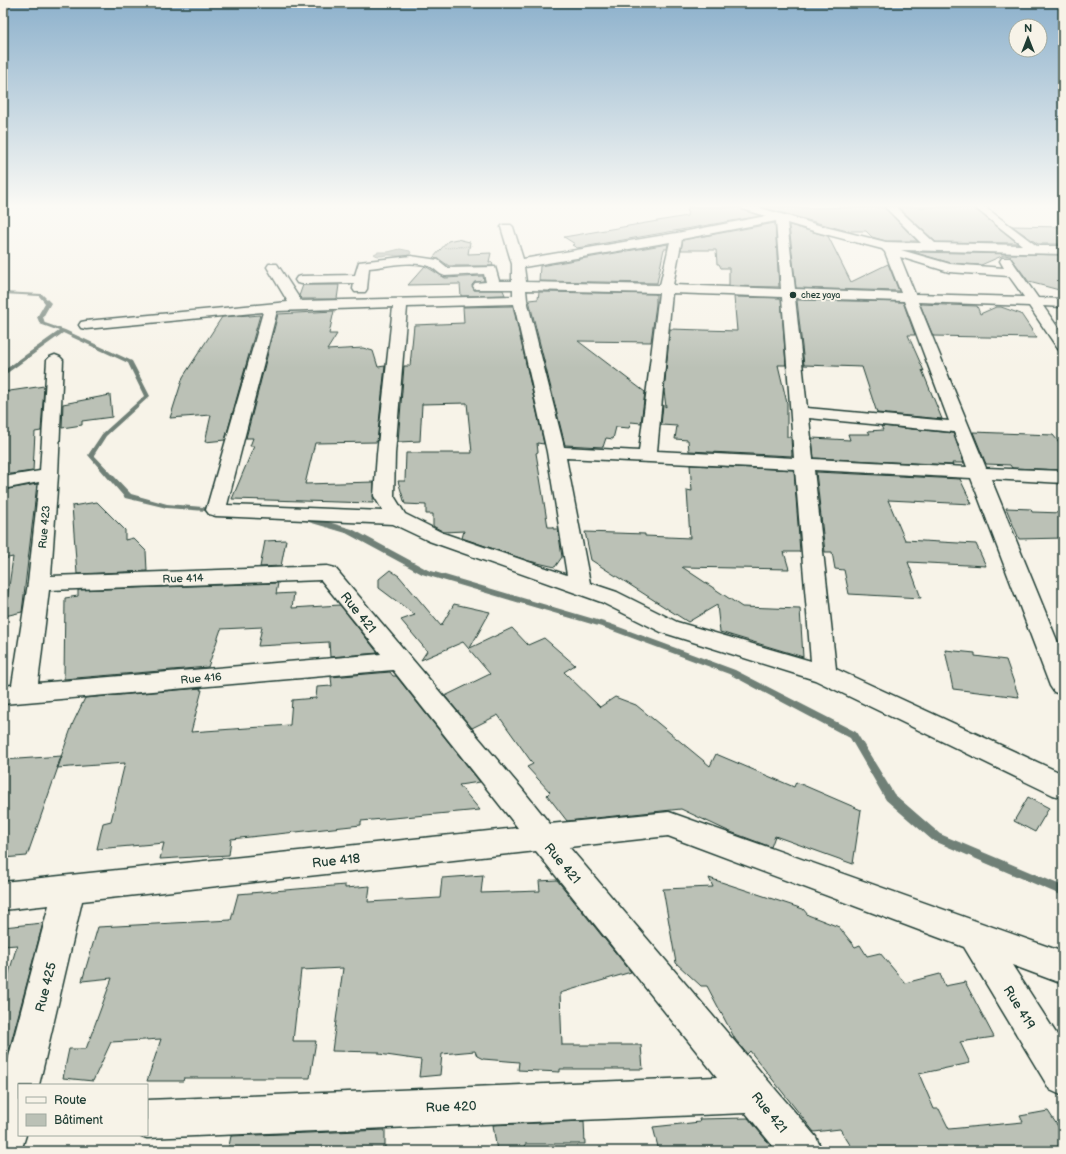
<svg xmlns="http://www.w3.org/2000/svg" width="1066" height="1154" font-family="'Balsamiq Sans',sans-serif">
<rect width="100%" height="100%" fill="#f7f3e8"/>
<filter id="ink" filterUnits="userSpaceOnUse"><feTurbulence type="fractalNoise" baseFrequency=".025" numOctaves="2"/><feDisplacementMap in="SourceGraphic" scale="8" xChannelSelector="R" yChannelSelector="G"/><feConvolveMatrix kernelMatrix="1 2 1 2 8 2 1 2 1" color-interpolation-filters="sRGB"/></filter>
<g filter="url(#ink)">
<path fill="#a4ada3" stroke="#6f8077" d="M400,249L410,251L411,253C404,259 398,255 389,255C383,255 379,258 374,254L378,252H388Z"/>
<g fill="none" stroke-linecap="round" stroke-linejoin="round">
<path fill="#6f8077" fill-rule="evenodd" d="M3,292L42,294L51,303L43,317L45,323L65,330L132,361L150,396L106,436L94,455L131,494L167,504L215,508H218L219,510L218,512L167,508L125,498L88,455L102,434L144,396L128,363L63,333L3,376V371L59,331L40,324L37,317L45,303L39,296L3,294Z
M302,516H308L352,529L428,570L611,624L735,670L856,732L894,794L940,834L1063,886V896L932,840L886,800L850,738L729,674L605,628L422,574L346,533L302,520L301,518Z"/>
</g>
<path fill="#bbc1b6" stroke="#1f3d34" d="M688,207H741L743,210L760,216L577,248L572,245L575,244L564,237L687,216Z
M761,207H794L796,208L884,207L917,241H886L872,237L866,231H847Z
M898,207H973L1018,243L936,242Z
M775,223L779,287L729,286V268H721L719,264H717L716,250H681L683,240Z
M789,225L828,236L851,282L888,264L899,291L796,288Z
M1012,226L1063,227V244H1038Z
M457,239L470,242L468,254L491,253L489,262H492L493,266H449L439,259L433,258L448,241Z
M668,244L667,249H664L657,283L539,281L540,266Z
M913,252L1063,255V291L1029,282L1010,256L1004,255L981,265L951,263Z
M425,266L445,278L483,276L484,281L475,282L472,285L474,290H503L505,295L461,296L460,284L408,285Z
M303,285H339L337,299H302L299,296Z
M539,292L656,294V304L651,342L578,341L645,392L641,423L631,422L629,428L616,427L613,439L606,438L603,447L565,445L529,300L538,299Z
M734,297L781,298L786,365H778L787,403V437H791L792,456L689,451L688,440L675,439L677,426L661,425L663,405L666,407L664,391L670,329L737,331Z
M797,300L903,302L915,335H908L924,371L922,370L942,419L877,413L862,367L804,365Z
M920,304L977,306L980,314L996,307H1001L1021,314L1037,338L933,336Z
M513,306L544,444L537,443L538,452L536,453L548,527H553V529H558L562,557L555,567L529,561L462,538L464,531L444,532L433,526V514H426V505L405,504L398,481H405L406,453H472L467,403L422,404L420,441L398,442L404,366H410L414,325L464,323L463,307Z
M334,311L329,334H337L327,350L363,348L373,351L378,367L385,366L377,442L315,443L305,484L374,482L373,503L232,499L254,446H250L253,438H246L278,314Z
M249,315V316L260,315L225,440L205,442L211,415L170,418L183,377L222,317Z
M44,386L41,431L35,432L33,471L3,475V392Z
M110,395L112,417L82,421V425L62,428L63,404Z
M881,426L953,433L964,463H952L953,465L814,458L812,438L850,440L848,434H870L868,431L883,430Z
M973,432L1053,435L1063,447V470L1012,468L1010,465L986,464Z
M690,465L794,470L800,552H784L789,569L682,567L742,607L800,609L803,657L720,632L717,605L688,622L591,560L585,532L645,534V536L690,538L687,490L692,491Z
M816,472L960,479L972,504L888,500L905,540L976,544L986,566L908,562L921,598L849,594L844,570L835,569L832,552H825Z
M37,484L22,612L5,616L13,557L3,559V490Z
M97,502L125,530V540L133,538L146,551L147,571L77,574L72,506Z
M1006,508L1031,509L1032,512L1063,513V538L1019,539Z
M286,540L281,566L260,567L265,541Z
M390,570L399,576L441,626L454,604L490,612L470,648L512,628L528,645L544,638L575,665L564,672L600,707L615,697L636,705L710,766L716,754L794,787L796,782L861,810L853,864L775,836L771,847L728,831L681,809L567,821L547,795L550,792L527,767L533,764L498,715L472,728L445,696L490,674L463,642L421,660L427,651L401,620L415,615L379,588V579Z
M278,583L276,594L294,593L292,608L340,605L378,653L330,657L329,642L258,646L262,627L221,629L208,667L64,679L65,598L78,596V590Z
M945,650L975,653V656L1006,660L1019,697L953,689Z
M390,672L393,676H396L480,782L459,785L480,810L361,821V825L231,839L229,855L160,859L164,843L97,849L103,823L111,821L125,763L57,768L73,723L85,698L201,688L200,690H202L191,732L290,725L292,700L316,698L317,687L332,686L331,677Z
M62,756L27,856L3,858V760Z
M1028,797L1049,808L1035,832L1014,821Z
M483,875L481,893L540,891L539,881L557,880L631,972L560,993L562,1045H641L643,1069H560V1072L518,1070L519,1062L483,1059L477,1056L475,1051L442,1054L440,1075L419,1077L421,1060L379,1054V1052L332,1051L343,968L301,970L293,1041H316L310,1078H184L183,1081H147L161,1039L111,1042L93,1081L63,1078L69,1049H86L112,978L82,981L98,927L231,920L238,894L345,885V888L370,886L368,902L440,898L442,878Z
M709,878L803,909L808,915L839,927L855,947L860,945L867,956L880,953L905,983L940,974L945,986L965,982L994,1037L960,1042L970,1063L919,1074L934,1109H939L949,1129L1023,1122L1020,1116L1048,1111L1063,1134V1151H854L840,1129L814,1132L750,1051L747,1054L735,1039L707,986H701L676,963L663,889L713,887Z
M43,923L8,1054L3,1053V994L17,945L3,946V927Z
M748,1118L775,1151H659L653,1127L700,1122L699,1119Z
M584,1121L585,1144H525L527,1151H497L493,1125Z
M385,1130V1151H228L231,1136Z"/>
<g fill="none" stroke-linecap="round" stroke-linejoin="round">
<defs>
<path id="minor" d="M742,207H757L825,227L886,242L921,243L885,207H896L935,243L1022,245L974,207H985L1037,246H1063V254L901,250L950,264L1004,268L1000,261L1002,258H1010L1038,298L1063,299V307L1043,306L1063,335V351L1058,349L1029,306L918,302L986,468L1063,471V483L991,479L1063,655V695L1054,692L1050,686L971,478L814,470L836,669L1063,774V798L1053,795L815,680L661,632L601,602L429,541L393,524L216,516L209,514L206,510L263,312L86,329L81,328L79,325L81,322L86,321L288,302L267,267L269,264H277L301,301L513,296V289H475L473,286L475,283L486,282L484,274L445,276C438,274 435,268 429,266C411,260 388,266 369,268L367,289L365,292H355L353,289L354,283L302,284L297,283L295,280L297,277L302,276L355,275L359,262L411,256L438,260L448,268L495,267L499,281H512V264L501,227L503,225H511L513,227L523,259L677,233L766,216L743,209ZM776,221L781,289L673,285L682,239ZM787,223L817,232L882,249L885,252L901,293L795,289ZM670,242L660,285L526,282L524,267ZM900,257L949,272L1009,276L1024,297L915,294ZM526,290L659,293L639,451L564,447L527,300ZM672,293L782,297L794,458L657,451ZM795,298L904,301L949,421L807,408ZM514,304L547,452L567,575L443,533L405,514L394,496L395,454L407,307ZM393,307L377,454L374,496L383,511L227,505L277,311ZM809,418L954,432L967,467L813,459ZM566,458L795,469L811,661L677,622L617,592L590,583Z
M55,355L60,357L63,360L58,475L51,576L327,566L335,568L522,789L550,824L669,812L1063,952V984L1012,965L1063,1044V1096L1050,1090L964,947L668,836L569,847L816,1137L822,1151H777L746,1113L147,1138L139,1135H147V1100L717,1077L536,851L82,901L39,1085H19V1135H26L21,1151H3V1079L49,905L3,910V882L518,828L393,670L3,704V686L12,685L28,583L39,482L3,489V477L40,471L47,360L50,357ZM321,580L381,654L38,683L49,590Z"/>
</defs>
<use href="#minor" stroke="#1f3d34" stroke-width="3"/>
<path stroke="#1f3d34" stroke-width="1.5" stroke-dasharray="0.5 1.5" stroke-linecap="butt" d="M445,248L472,246"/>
<use href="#minor" fill="#f7f3e8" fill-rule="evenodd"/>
</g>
</g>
<linearGradient id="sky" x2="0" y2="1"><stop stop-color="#8db1cc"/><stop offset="0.56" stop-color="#fbfaf5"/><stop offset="1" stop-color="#fbfaf5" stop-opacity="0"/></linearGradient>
<rect width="1066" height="368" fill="url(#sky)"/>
<circle fill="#1f3d34" stroke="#f7f3e8" stroke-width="1.5" cx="793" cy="295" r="4"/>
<g text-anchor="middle" stroke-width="4" stroke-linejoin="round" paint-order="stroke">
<g font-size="9" fill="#1f3d34" stroke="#f7f3e8" text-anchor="start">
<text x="801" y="298">chez yaya</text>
</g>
<g font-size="11" fill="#1f3d34" stroke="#f7f3e8">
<text transform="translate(44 527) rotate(-85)" y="4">Rue 423</text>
<text transform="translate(183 578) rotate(-2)" y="4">Rue 414</text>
<text transform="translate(201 678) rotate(-5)" y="4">Rue 416</text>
</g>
<g font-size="13" fill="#1f3d34" stroke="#f7f3e8">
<text transform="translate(359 612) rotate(51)" y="5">Rue 421</text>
<text transform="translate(336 860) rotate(-6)" y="5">Rue 418</text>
<text transform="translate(563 863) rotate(50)" y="5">Rue 421</text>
<text transform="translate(45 987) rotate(-76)" y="5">Rue 425</text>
<text transform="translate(1020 1007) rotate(58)" y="5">Rue 419</text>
<text transform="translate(451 1106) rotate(-2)" y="5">Rue 420</text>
<text transform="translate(770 1112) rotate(51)" y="5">Rue 421</text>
</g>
</g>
<rect width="1066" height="1154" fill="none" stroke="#f7f3e8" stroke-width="16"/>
<rect x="8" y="8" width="1050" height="1138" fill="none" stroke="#1f3d34" stroke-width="1.5" filter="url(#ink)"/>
<rect x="18" y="1084" width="130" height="52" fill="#f7f3e8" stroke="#a1aaa0"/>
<rect x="26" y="1097" width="20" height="6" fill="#f7f3e8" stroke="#a1aaa0"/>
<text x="54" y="1104" font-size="12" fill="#1f3d34">Route</text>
<rect x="26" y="1114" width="20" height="12" fill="#bbc1b6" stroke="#a1aaa0"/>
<text x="54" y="1124" font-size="12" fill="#1f3d34">Bâtiment</text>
<g transform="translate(1028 38)"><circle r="19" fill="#f7f3e8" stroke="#a1aaa0"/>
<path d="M0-3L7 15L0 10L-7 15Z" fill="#1f3d34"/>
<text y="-6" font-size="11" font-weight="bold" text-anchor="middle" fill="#1f3d34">N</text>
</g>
</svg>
